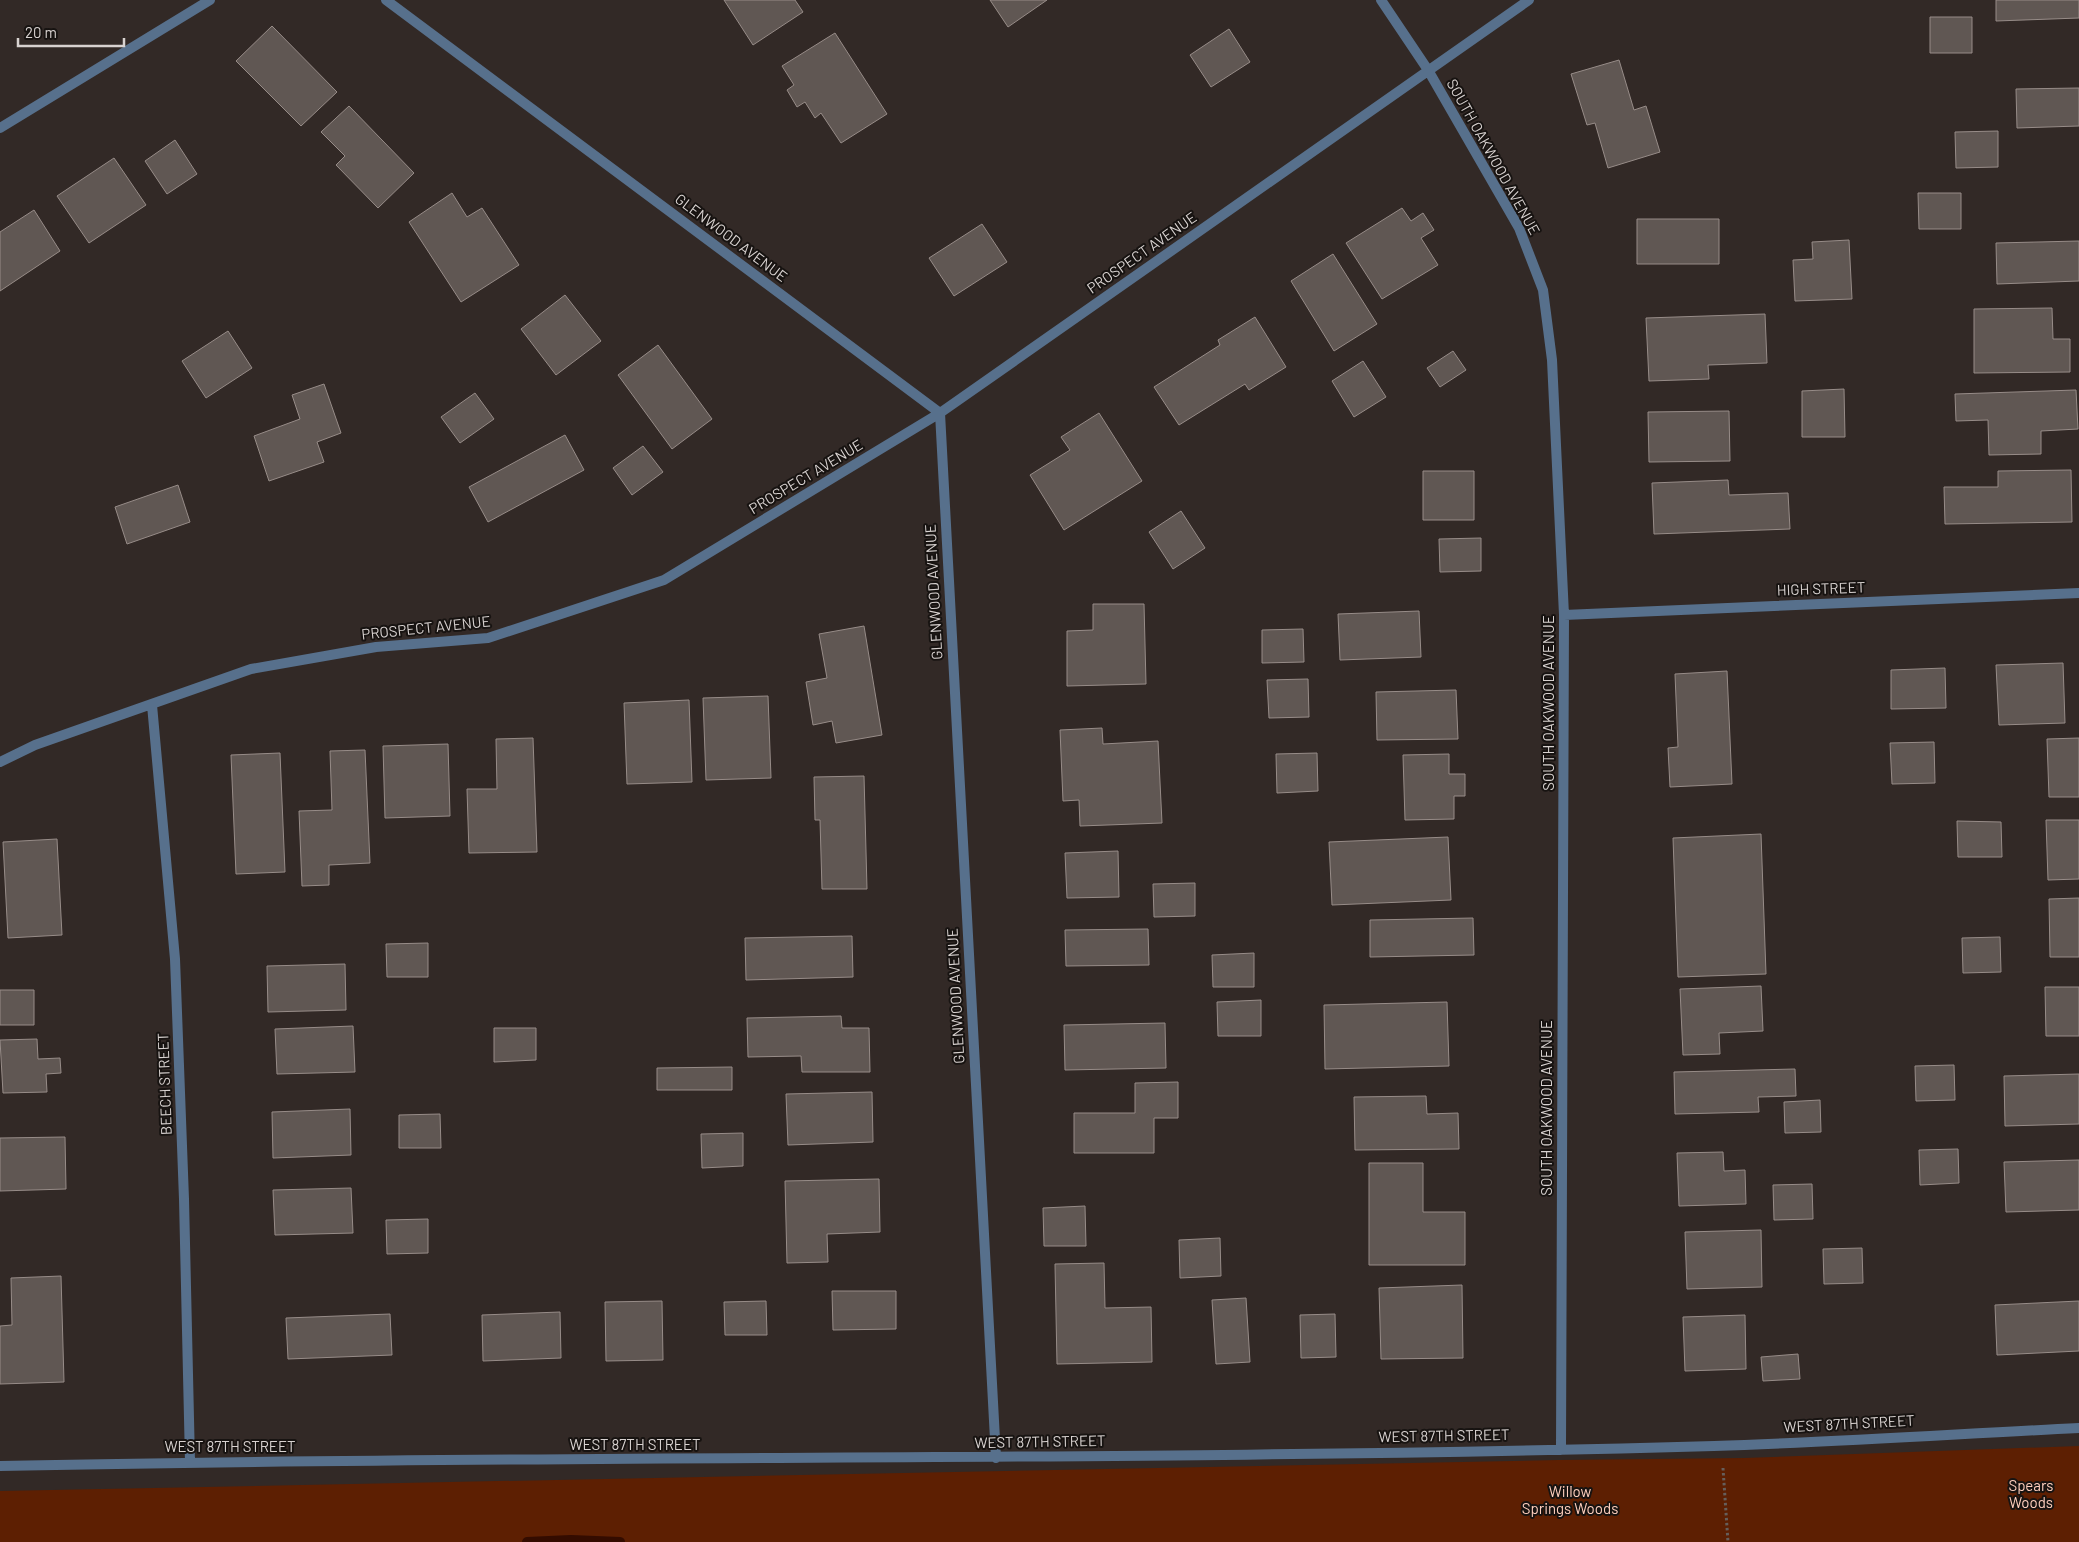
<svg xmlns="http://www.w3.org/2000/svg" width="2079" height="1542" font-family="Barlow,sans-serif">
<rect width="100%" height="100%" fill="#322926"/>
<path fill="#5d1f02" d="M2079,1446V1542H0V1491L1559,1460L1744,1458Z"/>
<g fill="none" stroke-linecap="round" stroke-linejoin="round">
<path stroke="#340c00" stroke-width="10" d="M527,1542L571,1540L620,1542"/>
</g>
<path fill="#605753" stroke="#978c88" d="M724,0H795L803,12L753,45Z
M990,0H1047L1008,27Z
M1996,0H2079V18L1996,21Z
M1930,17H1972V53H1930Z
M272,26L337,92L301,126L236,61Z
M1229,29L1250,62L1211,87L1190,55Z
M835,33L887,114L841,143L821,113L815,118L805,102L797,107L787,90L794,85L782,66Z
M1619,60L1634,110L1646,106L1660,152L1608,168L1595,123L1587,125L1571,74Z
M2079,88V126L2017,128L2016,89Z
M349,106L414,173L378,208L336,165L345,156L321,132Z
M1998,131V167L1956,168L1955,132Z
M175,140L197,174L167,194L145,161Z
M114,158L146,205L89,243L57,196Z
M452,193L467,217L482,208L519,265L461,302L409,222Z
M1918,193H1961V229H1919Z
M1402,208L1411,221L1423,213L1434,230L1421,238L1438,265L1382,299L1346,243Z
M34,210L60,251L0,291V232Z
M1637,219H1719V264H1637Z
M982,224L1007,262L954,296L929,258Z
M1849,240L1852,299L1795,301L1793,260L1813,259L1812,242Z
M2079,241V281L1997,284L1996,243Z
M1333,254L1377,324L1334,351L1291,281Z
M565,295L601,341L556,375L521,329Z
M2052,308L2053,339H2070V372L1974,373V309Z
M1765,314L1767,363L1708,365L1709,379L1649,381L1646,318Z
M1255,317L1286,367L1249,390L1245,384L1179,425L1154,387L1220,345L1218,340Z
M228,331L252,368L206,398L182,361Z
M658,345L712,419L672,449L618,375Z
M1453,351L1466,370L1440,387L1427,368Z
M1363,361L1386,397L1354,417L1332,381Z
M324,384L341,433L317,442L324,462L269,481L254,436L300,419L292,395Z
M1844,389L1845,437H1802V391Z
M2076,390L2078,429L2041,431V454L1989,455L1988,420L1956,421L1955,394Z
M475,393L494,419L460,443L441,417Z
M1729,411L1730,461L1649,462L1648,412Z
M1099,413L1142,481L1064,530L1030,475L1070,450L1061,437Z
M565,435L584,470L488,522L469,487Z
M643,446L663,472L632,495L613,468Z
M2071,470L2072,522L1945,524L1944,487H1998V471Z
M1423,471H1474V520H1423Z
M1728,480L1729,495L1788,493L1790,529L1654,534L1652,483Z
M178,485L190,522L127,544L115,507Z
M1181,511L1205,548L1173,569L1149,532Z
M1481,538V571L1440,572L1439,539Z
M1093,604H1144L1146,684L1067,686V631L1093,630Z
M1419,611L1421,657L1340,660L1338,614Z
M864,626L882,735L836,743L832,721L813,725L806,682L827,678L819,634Z
M1303,629L1304,662L1262,663V630Z
M2063,663L2065,723L1999,725L1996,665Z
M1945,668L1946,708L1891,709V670Z
M1727,671L1732,784L1670,787L1668,748L1678,747L1675,674Z
M1308,679L1309,717L1269,718L1267,680Z
M1456,690L1458,739L1377,740L1376,692Z
M768,696L771,778L706,780L703,698Z
M689,700L692,782L627,784L624,703Z
M1102,728L1103,744L1158,741L1162,823L1080,826L1079,800L1063,801L1060,730Z
M533,738L537,852L469,853L467,789H497L496,739Z
M2079,738V797H2049L2047,739Z
M1934,742L1935,783L1892,784L1890,743Z
M448,744L450,816L385,818L383,746Z
M365,750L370,863L329,865V885L302,886L299,811L332,810L330,751Z
M280,753L285,872L236,874L231,755Z
M1317,753L1318,791L1277,793L1276,754Z
M1449,754V774H1465V796H1454V819L1405,820L1403,755Z
M864,776L867,889H822L820,820H815L814,777Z
M2046,820H2079V879L2048,880Z
M1957,821L2001,822L2002,857H1958Z
M1761,834L1766,974L1678,977L1673,838Z
M1448,837L1451,900L1332,905L1329,842Z
M57,839L62,935L8,938L3,842Z
M1118,851L1119,897L1067,898L1065,853Z
M1195,883V916L1154,917L1153,884Z
M2079,898V957H2050L2049,899Z
M1473,918L1474,955L1370,957V920Z
M1148,929L1149,965L1066,966L1065,930Z
M852,936L853,977L746,980L745,938Z
M2000,937L2001,972L1963,973L1962,938Z
M428,943V977H387L386,944Z
M1254,953V987H1213L1212,955Z
M345,964L346,1010L268,1012L267,966Z
M1761,986L1763,1031L1719,1033L1720,1054L1683,1055L1680,989Z
M2045,987H2079V1036H2046Z
M0,990H34V1025H0Z
M1261,1000V1036H1218L1217,1002Z
M1447,1002L1449,1066L1325,1069L1324,1005Z
M841,1016L842,1028H869L870,1072H802L801,1056L748,1057L747,1018Z
M1165,1023L1166,1068L1065,1070L1064,1025Z
M353,1026L355,1072L277,1074L275,1029Z
M494,1028H536V1060L494,1062Z
M37,1039L38,1059L60,1058L61,1073L46,1074L47,1092L3,1093L0,1040Z
M1954,1065L1955,1100L1916,1101L1915,1066Z
M732,1067V1090H657V1068Z
M1795,1069L1796,1096L1758,1097L1759,1112L1675,1114L1674,1072Z
M2079,1074V1124L2005,1126L2004,1076Z
M1178,1082V1118H1154V1153H1074V1113H1135V1083Z
M872,1092L873,1142L788,1145L786,1094Z
M1426,1096L1427,1114L1458,1113L1459,1149L1355,1150L1354,1097Z
M1820,1100L1821,1132L1785,1133L1784,1102Z
M350,1109L351,1155L273,1158L272,1112Z
M440,1114L441,1148H399V1115Z
M743,1133V1166L702,1168L701,1134Z
M65,1137L66,1189L0,1191V1138Z
M1958,1149L1959,1183L1920,1185L1919,1150Z
M1723,1152L1724,1171L1745,1170L1746,1204L1679,1206L1677,1153Z
M2079,1160V1210L2006,1212L2004,1162Z
M1369,1163H1423V1212H1465V1265H1369Z
M879,1179L880,1232L827,1234L828,1262L787,1263L785,1181Z
M1812,1184L1813,1219L1774,1220L1773,1185Z
M351,1188L353,1233L275,1235L273,1190Z
M1085,1206L1086,1246H1044L1043,1208Z
M428,1219V1253L387,1254L386,1220Z
M1761,1230L1762,1287L1687,1289L1685,1232Z
M1220,1238L1221,1276L1180,1278L1179,1240Z
M1862,1248L1863,1283L1824,1284L1823,1249Z
M1104,1263L1105,1308L1151,1307L1152,1362L1057,1364L1055,1264Z
M61,1276L64,1382L0,1384V1326L12,1325L11,1278Z
M1462,1285L1463,1358L1381,1359L1379,1288Z
M832,1291H896V1329L833,1330Z
M1246,1298L1250,1362L1216,1364L1212,1300Z
M662,1301L663,1360L606,1361L605,1302Z
M766,1301L767,1335H725L724,1302Z
M2079,1301V1351L1997,1355L1995,1305Z
M560,1312L561,1358L483,1361L482,1315Z
M390,1314L392,1355L288,1359L286,1318Z
M1335,1314L1336,1357L1301,1358L1300,1315Z
M1745,1315L1746,1369L1685,1371L1683,1317Z
M1798,1354L1800,1379L1763,1381L1761,1357Z"/>
<g fill="none" stroke-linecap="round" stroke-linejoin="round">
<path stroke="#665e5b" stroke-width="3" stroke-dasharray="2.5 2.5" stroke-linecap="butt" d="M1723,1468L1728,1542"/>
<path stroke="#57708c" stroke-width="10" d="M386,0L940,413L996,1458
M1381,0L1428,70L1519,228L1543,290L1552,360L1564,615L1561,1450
M0,128L210,0
M1564,615L2079,593
M152,705L175,959L184,1199L190,1462
M0,762L35,745L251,669L376,647L488,638L664,580L940,413L1529,0
M0,1466C571,1454 1143,1462 1714,1446C1835,1442 1957,1434 2079,1428"/>
</g>
<g text-anchor="middle" stroke-width="4" stroke-linejoin="round" paint-order="stroke">
<g font-size="15" fill="#d8d2d0" stroke="#171311">
<text transform="translate(1493 157) rotate(61)" y="5">SOUTH OAKWOOD AVENUE</text>
<text transform="translate(731 238) rotate(37)" y="5">GLENWOOD AVENUE</text>
<text transform="translate(1142 253) rotate(-35)" y="5">PROSPECT AVENUE</text>
<text transform="translate(806 477) rotate(-31)" y="5">PROSPECT AVENUE</text>
<text transform="translate(1821 589) rotate(-2)" y="5">HIGH STREET</text>
<text transform="translate(934 592) rotate(-93)" y="5">GLENWOOD AVENUE</text>
<text transform="translate(426 628) rotate(-6)" y="5">PROSPECT AVENUE</text>
<text transform="translate(1549 703) rotate(-90)" y="5">SOUTH OAKWOOD AVENUE</text>
<text transform="translate(956 996) rotate(-93)" y="5">GLENWOOD AVENUE</text>
<text transform="translate(165 1084) rotate(-92)" y="5">BEECH STREET</text>
<text transform="translate(1547 1108) rotate(-90)" y="5">SOUTH OAKWOOD AVENUE</text>
<text transform="translate(1849 1424) rotate(-3)" y="5">WEST 87TH STREET</text>
<text transform="translate(1444 1436) rotate(-1)" y="5">WEST 87TH STREET</text>
<text transform="translate(1040 1442) rotate(-1)" y="5">WEST 87TH STREET</text>
<text x="635" y="1450">WEST 87TH STREET</text>
<text x="230" y="1452">WEST 87TH STREET</text>
</g>
<g font-size="15" fill="#ffcfbd" stroke="#171311">
<text x="2031" y="1491">Spears<tspan x="2031" dy="17">Woods</tspan></text>
<text x="1570" y="1497">Willow<tspan x="1570" dy="17">Springs Woods</tspan></text>
</g>
</g>
<path d="M18 38v8h106v-8" fill="none" stroke="#d8d2d0" stroke-width="2.5"/>
<text x="25" y="38" font-size="15" fill="#d8d2d0" stroke="#171311" stroke-width="4" paint-order="stroke">20 m</text>
</svg>
